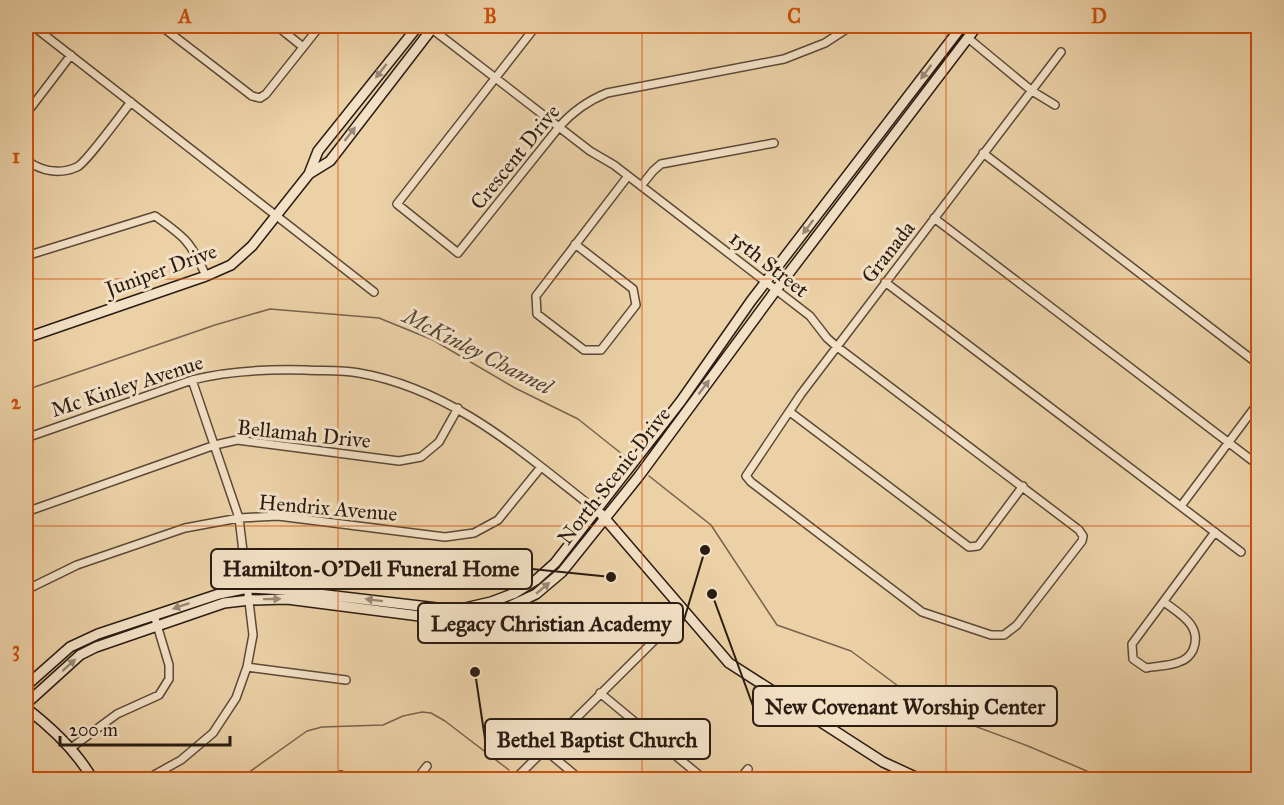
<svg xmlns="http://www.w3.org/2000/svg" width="1284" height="805" font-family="'IM FELL Great Primer',serif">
<rect width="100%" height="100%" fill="#ecd1a7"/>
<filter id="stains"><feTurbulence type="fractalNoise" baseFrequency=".00333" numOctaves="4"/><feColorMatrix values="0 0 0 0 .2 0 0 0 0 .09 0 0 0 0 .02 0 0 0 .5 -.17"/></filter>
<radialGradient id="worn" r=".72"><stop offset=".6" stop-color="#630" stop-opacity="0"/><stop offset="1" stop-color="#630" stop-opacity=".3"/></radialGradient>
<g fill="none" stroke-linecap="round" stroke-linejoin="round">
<path stroke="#77634d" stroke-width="1.5" d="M26,390L215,325L270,309L379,318L433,340L515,388L578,419L627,458
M649,476L711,525L777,625L851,651L929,709L1028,746L1108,780
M238,780L307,731L322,727L383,725L403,716L422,712L431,713L445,721L509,770"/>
<defs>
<path id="street" d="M33,26L374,292
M161,26L252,96L260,98L266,94L320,26
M277,26L303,47
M428,26L590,151L614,165L810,316L827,338L836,346L1079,530L1083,536L1082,541L1017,625L1004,635H991L922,612L751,482L746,476L801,394L1061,52
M536,26L397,204L458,253L559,127C573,111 587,101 607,93L784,59L825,43L851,26
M968,38L1032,91L1055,105
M26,114L71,55
M983,153L1258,364
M26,160C41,171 59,175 77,167C86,163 122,113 131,102
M641,186L653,171L661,164L774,143
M934,218L1258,465
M575,244L633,289L636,305L601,350H584L537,314L536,296L628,176
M26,256L155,216C185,237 191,242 206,276
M885,282L1241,552
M790,412L969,547L978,546L1023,486
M26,438L192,380C228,371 267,369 305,370C322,371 342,370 359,373C453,389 524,454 596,510
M1181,506L1258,403
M26,512L215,445L237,440L399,461L421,457L439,442L458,408
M26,592L32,587L77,565L185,528L239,518L278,516L445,537L474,533L498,520L541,467
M1164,602C1180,614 1203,626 1193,650C1190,656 1186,660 1179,662C1170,666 1156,666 1146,668L1133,659L1132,644L1215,532
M247,667L346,680
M600,693L705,780
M663,745L679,726
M71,748L117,714L159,695L169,679V665L154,615
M544,749L581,780
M341,775L347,780
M145,780L181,760L213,733L236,698L247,667L253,635L239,518L192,380
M416,780L427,766
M514,780L684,611
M739,780L748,769"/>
<path id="secondary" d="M309,174L330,161L434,26
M26,338L206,276L231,265L252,246L309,174L318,151L418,26
M601,514L729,663L883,762L922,780
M26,686L70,647L98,634L219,594L248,588L284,590L437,608H465L491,602L515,593L536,580L555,563L681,401L751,301L962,26
M26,704L80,655L96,647L224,603L250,600L287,599L443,619L476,617L506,608L536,594L562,572L639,476L776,290L977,26
M26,708C52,728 77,751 93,780"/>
</defs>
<use href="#street" stroke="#5a4937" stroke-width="10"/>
<use href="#secondary" stroke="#2a1c12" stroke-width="12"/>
<use href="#street" stroke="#f3e1c6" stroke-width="7"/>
<use href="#secondary" stroke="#f3e1c6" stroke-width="9"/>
</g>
<defs><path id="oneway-solid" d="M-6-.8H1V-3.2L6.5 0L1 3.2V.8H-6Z" transform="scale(1.5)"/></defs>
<g fill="#998875">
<use href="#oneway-solid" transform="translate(381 71) rotate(128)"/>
<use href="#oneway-solid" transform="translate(926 72) rotate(127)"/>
<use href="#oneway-solid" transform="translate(350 134) rotate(-52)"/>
<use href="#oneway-solid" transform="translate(808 227) rotate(127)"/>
<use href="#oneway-solid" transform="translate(704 387) rotate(-53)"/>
<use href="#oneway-solid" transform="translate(543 588) rotate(-40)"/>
<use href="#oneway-solid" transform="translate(272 599) rotate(-1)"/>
<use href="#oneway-solid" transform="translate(374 600) rotate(-173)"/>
<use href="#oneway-solid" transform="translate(181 606) rotate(161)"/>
<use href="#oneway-solid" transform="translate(69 665) rotate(-42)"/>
</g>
<path fill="none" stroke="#cc500d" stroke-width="1.5" stroke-opacity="0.55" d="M338,26V780M642,26V780M946,26V780M26,279H1258M26,526H1258"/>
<g text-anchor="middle" stroke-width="6" stroke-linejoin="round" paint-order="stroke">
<g font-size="21" fill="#2a1c12" stroke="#f3e1c6">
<text transform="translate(515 157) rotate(-51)" y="7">Crescent Drive</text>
<text transform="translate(888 252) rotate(-52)" y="7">Granada</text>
<text transform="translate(769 264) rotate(38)" y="7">15th Street</text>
<text transform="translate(161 270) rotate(-20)" y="7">Juniper Drive</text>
<text transform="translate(127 386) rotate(-18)" y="7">Mc Kinley Avenue</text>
<text transform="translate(304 434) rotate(6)" y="7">Bellamah Drive</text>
<text transform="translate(614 476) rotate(-52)" y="7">North Scenic Drive</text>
<text transform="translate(328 508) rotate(5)" y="7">Hendrix Avenue</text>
</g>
<g font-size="22" font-style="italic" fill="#574634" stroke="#f3e1c6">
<text transform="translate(478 351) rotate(27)" y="8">McKinley Channel</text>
</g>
</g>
<path fill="none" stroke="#2a1c12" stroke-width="2" d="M611 577L532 569M705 550L683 623M712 594L753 706M475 672L485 739"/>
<g fill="#2a1c12" stroke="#f3e1c6" stroke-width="2">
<circle cx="611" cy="577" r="6"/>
<circle cx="705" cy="550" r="6"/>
<circle cx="712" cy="594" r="6"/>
<circle cx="475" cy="672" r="6"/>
</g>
<g fill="#f3e1c6" stroke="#2a1c12" stroke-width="2">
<rect x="211" y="549" width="321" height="40" rx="6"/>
<rect x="418" y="603" width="265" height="40" rx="6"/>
<rect x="753" y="686" width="304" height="40" rx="6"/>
<rect x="485" y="719" width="225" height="40" rx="6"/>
</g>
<g font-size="22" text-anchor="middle" font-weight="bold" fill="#2a1c12">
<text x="371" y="576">Hamilton-O'Dell Funeral Home</text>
<text x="551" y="631">Legacy Christian Academy</text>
<text x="905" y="714">New Covenant Worship Center</text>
<text x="597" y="747">Bethel Baptist Church</text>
</g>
<rect width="1284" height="805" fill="none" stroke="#ecd1a7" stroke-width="66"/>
<path d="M60 736v9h170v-9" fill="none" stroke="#2a1c12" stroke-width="3"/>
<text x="69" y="736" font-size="18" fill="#2a1c12" stroke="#f3e1c6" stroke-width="4.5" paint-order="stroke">200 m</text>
<rect x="33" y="33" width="1218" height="739" fill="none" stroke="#cc500d" stroke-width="2"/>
<g font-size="20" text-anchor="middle" font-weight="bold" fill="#cc500d">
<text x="185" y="23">A</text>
<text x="490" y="23">B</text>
<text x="794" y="23">C</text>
<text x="1099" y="23">D</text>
<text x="16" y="163">1</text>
<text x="16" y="409">2</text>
<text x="16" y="656">3</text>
</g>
<rect width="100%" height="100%" filter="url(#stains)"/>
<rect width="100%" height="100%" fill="url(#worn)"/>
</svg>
